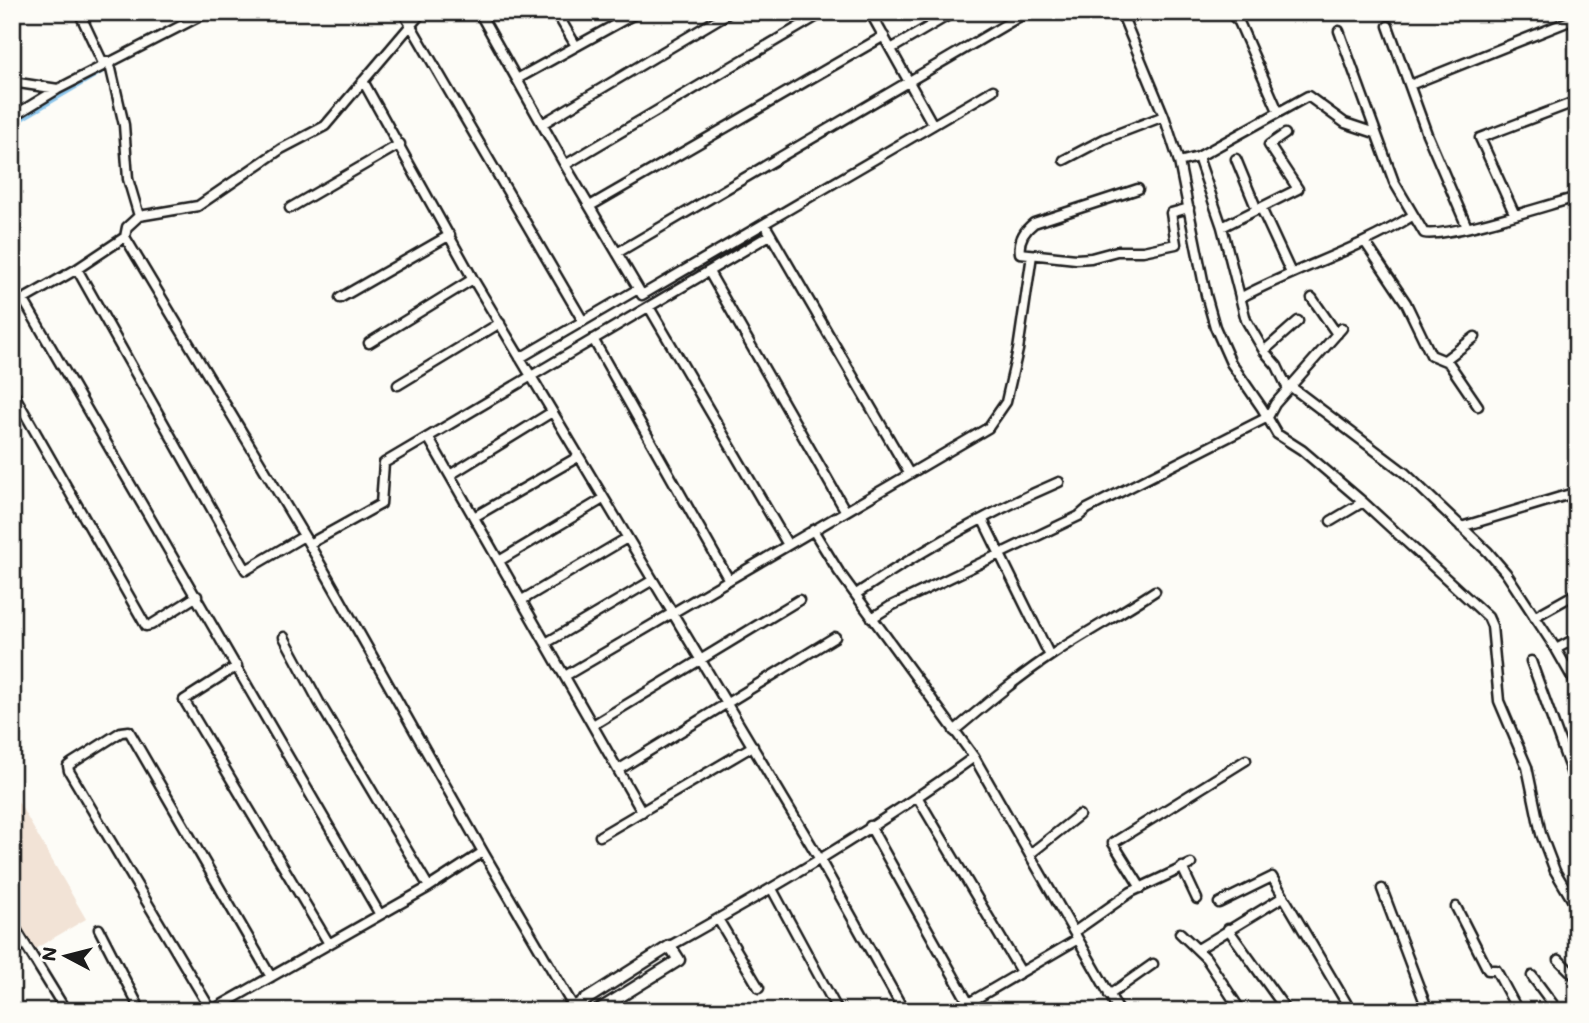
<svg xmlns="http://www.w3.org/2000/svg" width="1589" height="1023" font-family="Mali,sans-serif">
<rect width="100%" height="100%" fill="#fdfcf7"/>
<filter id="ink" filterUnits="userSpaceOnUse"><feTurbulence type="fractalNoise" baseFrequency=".0143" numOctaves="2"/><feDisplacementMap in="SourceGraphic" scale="14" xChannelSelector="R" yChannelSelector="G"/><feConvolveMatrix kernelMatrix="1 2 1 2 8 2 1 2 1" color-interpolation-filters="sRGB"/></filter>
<g filter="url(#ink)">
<path fill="#f2e3d6" d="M12,791L86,919L33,950L12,913Z"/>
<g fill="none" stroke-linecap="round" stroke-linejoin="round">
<path stroke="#8dc6ec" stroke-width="7" d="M12,123L102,70"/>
<defs>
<path id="minor" d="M79,12L102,61L112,62
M403,12L583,321
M479,12L565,165L642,295L993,90
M556,12L576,46
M870,12L933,125
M1121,12L1164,116L1179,162L1206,295L1215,327L1231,363L1262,408L1277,434L1302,450L1363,502L1488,617L1492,626L1499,701L1527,767L1541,834L1555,871L1577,908
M1229,12L1239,22L1278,111
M1388,26L1427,134L1467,227
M1339,31L1394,182L1424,233C1447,238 1547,205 1577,197
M891,49L954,12
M111,69L124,125L128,179L139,216
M517,79L638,12
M363,81L473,279L819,858L904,1011
M12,82L58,89
M1410,85L1577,18
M12,117L58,89L208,12
M542,124L730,12
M1198,157L1222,227L1246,320L1264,351L1277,366L1288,389
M1236,159L1257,210
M1064,160L1104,139L1164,116
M1179,162L1198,157L1308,96L1345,123L1375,133
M565,165L824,12
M1138,189L1034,223C1025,230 1018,240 1020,253L1076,259L1091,258L1117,251H1143L1176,244L1171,213L1189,208
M590,206L884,36
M290,208L400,144
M1261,208L1291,273
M1514,213L1480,138L1577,101
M1222,227L1298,189L1269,145L1285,134
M768,230L909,473
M125,237L309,544L483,852L576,1011
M1365,242L1406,303L1431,355L1448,362L1478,406
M617,253L1027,12
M77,269L246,570L304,536
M709,272L845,510
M340,298L450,235
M1240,298C1296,268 1358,250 1412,216
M1312,298L1337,334
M23,299L379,913
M12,306L77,269L125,237L127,227L139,216L198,206L281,149L325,126L422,12
M649,307L788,545
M593,339L729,580
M369,343L473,279
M1264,351L1298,321
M520,358L638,289
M1445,360L1475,337
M398,385L500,323
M1290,386L1405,473L1488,552L1506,573L1556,649L1577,686
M12,391L146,626L151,625L197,596
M428,437L642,812
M450,475L552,412
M474,517L578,457
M983,520L1050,656
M12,521L15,526
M1331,521L1363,502
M1461,527L1577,492
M813,530L839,572L974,757L1119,1011
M309,544L381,504L384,463L770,235
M499,561L603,499
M856,594C920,552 989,512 1059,482
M522,600L627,538
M1534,617L1577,593
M872,618L891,606L1079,516L1087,509L1268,417L1275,404L1342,328
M284,637L319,702L429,887
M546,643L653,580
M1556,649L1577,638
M1531,661L1577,788
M237,666L184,700L328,942
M565,676L988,428L1006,402L1018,350L1032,255
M593,725L799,600
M954,731C986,704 1018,677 1053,654C1086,632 1122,613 1155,591
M618,770L835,637
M918,798L1021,972
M870,826L973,1011
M600,836L753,746
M1030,854L1079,815
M1182,867L1197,899
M1141,888L1113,843L1246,760
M772,889L838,1011
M1382,889L1428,1011
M1219,903L1272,877L1351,1011
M1456,907L1488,970H1496L1518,1011
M718,919L759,988
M12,923L66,1011
M99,929L141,1011
M1228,929L1287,1011
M1074,932L1131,892L1191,864
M1180,933L1206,958L1241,1011
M670,946C774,888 878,827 974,757
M1198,949L1283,897
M1559,960L1577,978
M1532,976L1558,1011
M1109,995L1153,964
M211,1010L69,771L68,766L72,763L121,732L129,731L271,977
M211,1011L429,887L483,852
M955,1011L1078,939"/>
<path id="major" d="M568,1011L670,946L679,960L597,1011"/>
</defs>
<use href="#minor" stroke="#1c1c1c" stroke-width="13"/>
<use href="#major" stroke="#1c1c1c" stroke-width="15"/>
<use href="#minor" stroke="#fdfcf7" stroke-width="8"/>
<use href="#major" stroke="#fdfcf7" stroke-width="10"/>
</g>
</g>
<rect width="1589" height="1023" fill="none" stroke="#fdfcf7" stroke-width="42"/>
<rect x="21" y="21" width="1547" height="981" fill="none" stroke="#1c1c1c" stroke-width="2.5" filter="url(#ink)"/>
<g transform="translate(66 956) rotate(277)" stroke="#fdfcf7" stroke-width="5" paint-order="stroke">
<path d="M0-5L12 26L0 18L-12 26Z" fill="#1c1c1c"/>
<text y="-10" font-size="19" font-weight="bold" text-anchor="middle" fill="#1c1c1c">N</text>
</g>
</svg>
